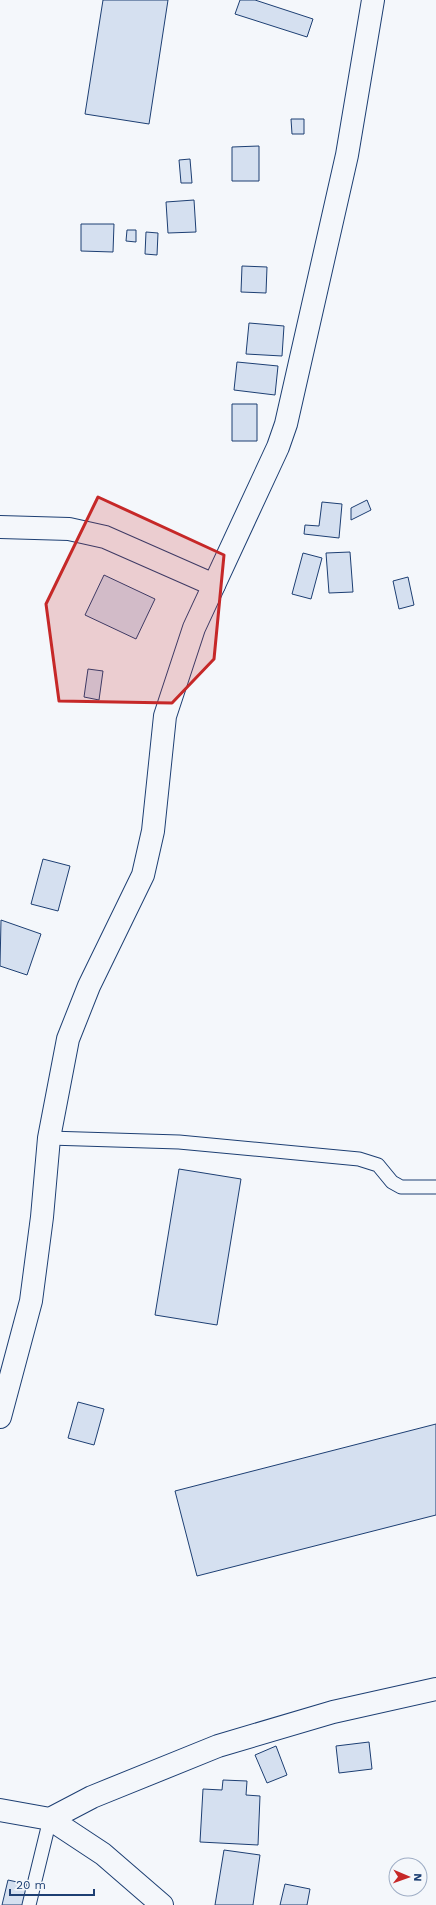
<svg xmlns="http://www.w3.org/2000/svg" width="436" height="1905" font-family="'Work Sans',sans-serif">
<rect width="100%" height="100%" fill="#f4f7fb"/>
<path fill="#d5e0f0" stroke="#1d3f73" d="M103,0H168L149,124L85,114Z
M240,0H255L313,19L307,37L235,14Z
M291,119H304V134H292Z
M259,146V181H232V147Z
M190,159L192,183H181L179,160Z
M194,200L196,232L168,233L166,202Z
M81,224H114L113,252L81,251Z
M127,230H136V242L126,241Z
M146,232L158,233L157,255L145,254Z
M242,266L267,267L266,293L241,292Z
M249,323L284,326L282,356L246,354Z
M237,362L278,366L275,395L234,390Z
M232,404H257V441H232Z
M367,500L371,510L351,520V508Z
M322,502L342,504L339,538L304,534L305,525L319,526Z
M350,552L353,592L329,593L326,553Z
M303,553L322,558L311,599L292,594Z
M104,575L155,599L136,639L85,615Z
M408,577L414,605L399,609L393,581Z
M88,669L103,671L99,700L84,697Z
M43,859L70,866L58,911L31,904Z
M1,920L41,934L27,975L0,966Z
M179,1169L241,1179L217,1325L155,1315Z
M78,1402L104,1409L94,1445L68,1438Z
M436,1424V1515L197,1576L175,1491Z
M369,1742L372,1769L339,1773L336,1746Z
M276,1746L287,1775L267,1783L255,1755Z
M223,1780L247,1781L246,1795L260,1796L258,1845L200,1842L203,1789L222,1790Z
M224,1850L260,1855L253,1905H215Z
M8,1880L31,1885L27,1905H2Z
M285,1884L310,1889L307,1905H280Z"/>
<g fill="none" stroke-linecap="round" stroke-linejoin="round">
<defs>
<path id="lane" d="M49,1138L179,1142L359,1159L378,1165L392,1182L401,1187H436
M29,1905L50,1819"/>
<path id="street" d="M0,527L69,529L105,537L214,585
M0,1810L50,1819L92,1797L218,1746L333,1712L436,1689
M50,1819L103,1854L162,1905"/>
<path id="secondary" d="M0,1417L31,1301L42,1217L49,1138L68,1039L89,986L143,875L153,831L165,716L194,628L278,447L286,424L347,155L373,0"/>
</defs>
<use href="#lane" stroke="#1d3f73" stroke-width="15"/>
<use href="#street" stroke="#1d3f73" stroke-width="24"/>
<use href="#secondary" stroke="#1d3f73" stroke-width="24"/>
<use href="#lane" stroke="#f4f7fb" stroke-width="13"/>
<use href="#street" stroke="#f4f7fb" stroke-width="22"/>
<use href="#secondary" stroke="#f4f7fb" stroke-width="22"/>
</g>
<path fill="#c62828" fill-opacity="0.2" stroke="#c62828" stroke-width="3" stroke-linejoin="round" d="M98,497L224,555L214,659L172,703L59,701L46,604Z"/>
<g transform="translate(408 1877) rotate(92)"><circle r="19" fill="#f4f7fb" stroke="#9eadc5"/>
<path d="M0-3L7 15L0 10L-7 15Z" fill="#c62828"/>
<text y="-6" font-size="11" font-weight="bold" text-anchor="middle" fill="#1d3f73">N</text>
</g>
<path d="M10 1889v6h84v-6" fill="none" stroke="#1d3f73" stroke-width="2"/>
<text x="16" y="1889" font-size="12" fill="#1d3f73" stroke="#f4f7fb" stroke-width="3" paint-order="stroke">20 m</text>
</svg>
